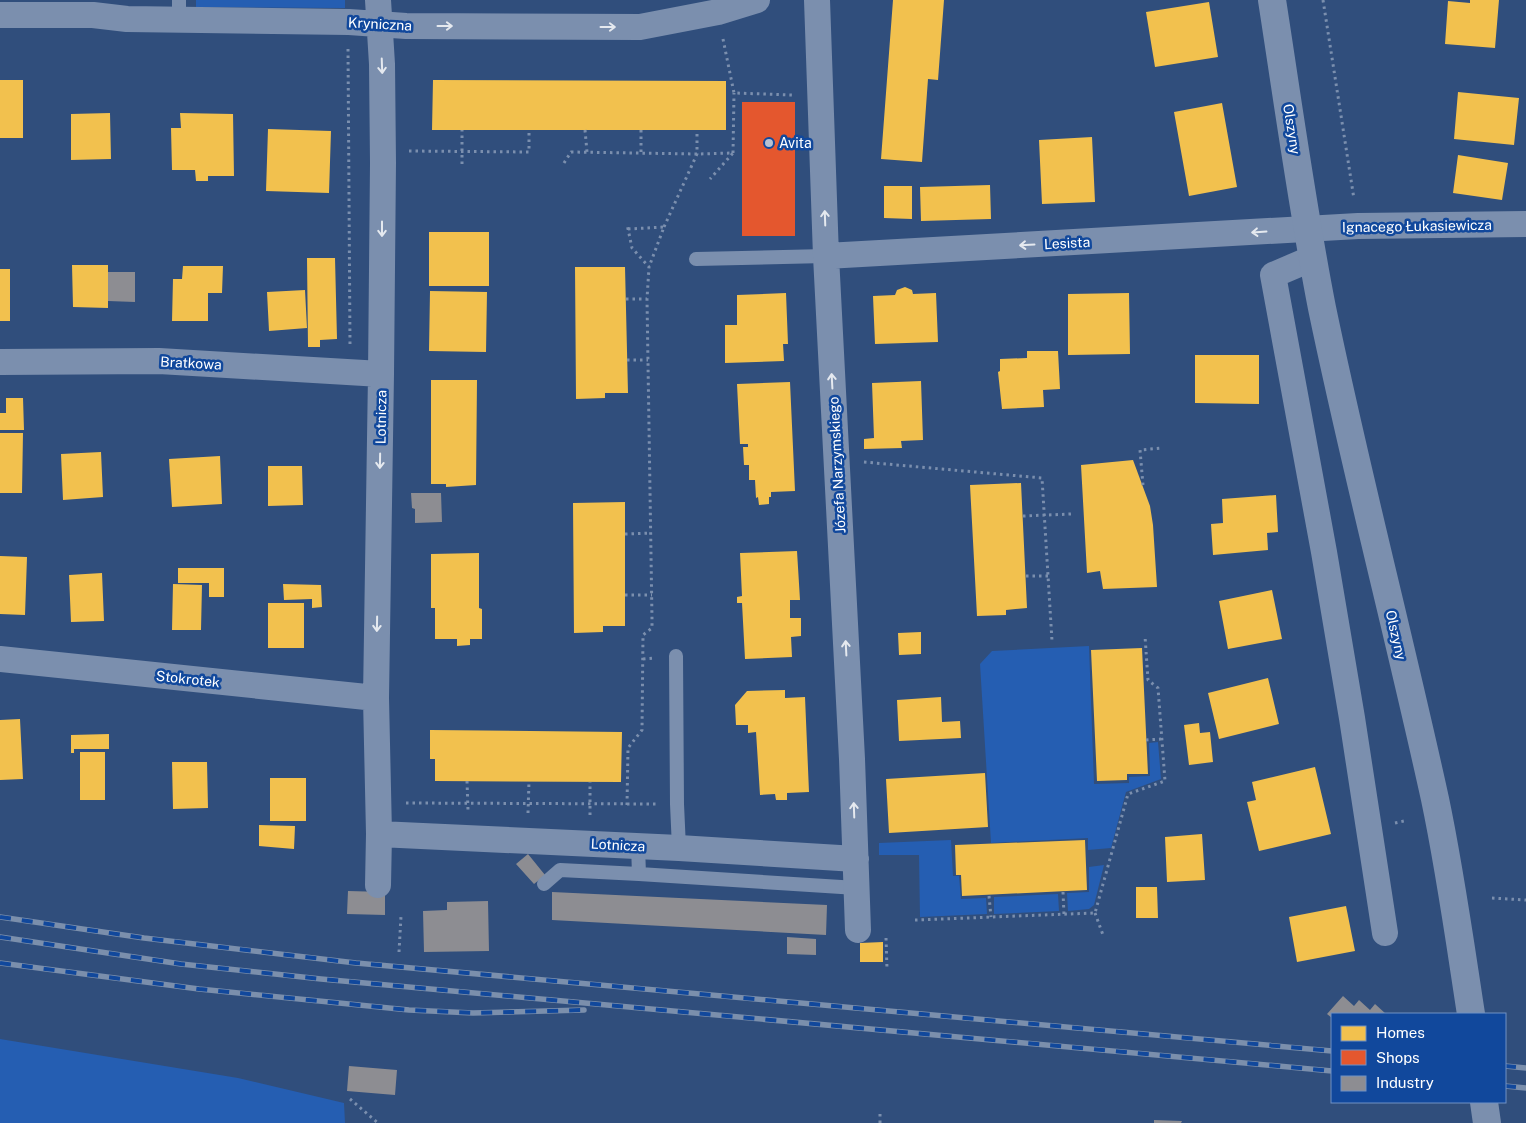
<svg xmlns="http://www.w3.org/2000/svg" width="1526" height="1123" font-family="'Public Sans',sans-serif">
<rect width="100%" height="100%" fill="#304e7c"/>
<path fill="#255eb2" d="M196,0H345V8L196,7Z
M1089,646L1094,784L1129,783V777L1150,776L1149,743L1158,742L1161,779L1126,792L1111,848L1088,850V838L991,843L980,664L992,651Z
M951,840L953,876H959L961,899L986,898L987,914L920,917L919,855H879V843Z
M1104,865L1094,905L1089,909L1068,911L1067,893L1089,892V867Z
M1058,894L1059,911L994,914V897Z
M0,1039L238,1078L344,1103L345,1123H0Z"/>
<path fill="#f2c14e" d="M893,0H944L938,80L928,79L922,162L881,159Z
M1470,0H1499L1495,48L1445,44L1448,1L1470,3Z
M1209,2L1218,57L1155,67L1146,12Z
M0,80H23V138H0Z
M433,80L726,81V130H432Z
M1458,92L1519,98L1514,145L1454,139Z
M1222,103L1237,187L1189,196L1174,112Z
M110,113L111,159L71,160V114Z
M180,113L233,114L234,176H208V181H196L195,170H172L171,128H181Z
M268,129L331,131L329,193L266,191Z
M1092,137L1095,202L1042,204L1039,140Z
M1458,155L1508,163L1502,200L1453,193Z
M990,185L991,219L921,221L920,187Z
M884,186H912V219L884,218Z
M429,232H489V286H429Z
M307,258H335L337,339L320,340V347H308Z
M72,265H108V308L73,307Z
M183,266H223L222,293H208V321H172L173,279H182Z
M575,267H625L628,393H605V398L576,399Z
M0,269H10V321H0Z
M905,287L912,290L913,294L936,293L938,342L875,344L873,296L895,295L897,290Z
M305,290L307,328L269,331L267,292Z
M430,291L487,292L486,352L429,351Z
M786,293L788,344H783L784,361L725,363V325H737V295Z
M1129,293L1130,354L1068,355V294Z
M1027,351H1058L1060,389L1043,390L1044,407L1002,409L998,372L1000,371V359L1027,358Z
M1195,355H1259V404L1195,403Z
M431,380H477L476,485L446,487V484H431Z
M921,381L923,440L901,441L902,448L864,449V439L874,438L872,383Z
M790,382L795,491L771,492V497H769V504L759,505L758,497L756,498L755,480H749V465H744L743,447H748V444H740L737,384Z
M6,398H23L24,430H0V413H6Z
M0,433H23L22,493H0Z
M101,452L103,497L63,500L61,454Z
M220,456L222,504L172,507L169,459Z
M1133,460L1150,506L1153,525L1157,587L1103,589L1100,571L1087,573L1081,465Z
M268,466H302L303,505L268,506Z
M1021,483L1027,608L1006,610V615L977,616L970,485Z
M1276,495L1278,532L1267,533L1268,550L1213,555L1211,524L1223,523L1222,499Z
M625,502V626H603V632L574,633L573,503Z
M797,551L800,600H790V618H801V636L791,637L792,657L745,659L742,603H737V597L742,596L740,553Z
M479,553V608L482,609V639H470V645L457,646V639H435V608H431V554Z
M0,556L27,557L25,615L0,614Z
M178,568H224V597H209V583H178Z
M102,573L104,621L71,622L69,575Z
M173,584L202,585L201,630H172Z
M283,584L321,585L322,607L312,608V599L284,600Z
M1272,590L1282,639L1228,649L1219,601Z
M268,603H304V648H268Z
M921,632V654L899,655L898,633Z
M1142,648L1148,774H1127V780L1097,781L1091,650Z
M1268,678L1279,724L1219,739L1208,693Z
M785,690V698L805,697L809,792L787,793V800H776L775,794L760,795L756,732L748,733V725H736L735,705L747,691Z
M941,697L942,722L960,721L961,738L899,741L897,700Z
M20,719L23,779L0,780V720Z
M1199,723L1200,733L1210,732L1213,762L1189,765L1184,725Z
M430,730L622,732L621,782L435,781V759H430Z
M109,734V749H74V753H71V735Z
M80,752H105V800H80Z
M172,762H207L208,808L173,809Z
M1315,767L1331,834L1259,851L1247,802L1256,800L1252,782Z
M985,773L988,827L889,833L886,779Z
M270,778H306V821H270Z
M259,825L295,826L294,849L259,846Z
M1202,834L1205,880L1167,882L1165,837Z
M1085,840L1087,890L962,896L961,875H956L955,845Z
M1136,887H1157L1158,918H1136Z
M1346,906L1355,951L1297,962L1289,917Z
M883,942V962H860V943Z"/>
<path fill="#e4572e" d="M742,102H795V236H742Z"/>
<path fill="#8d8d92" d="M108,272H135V302L108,301Z
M411,493H441L442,522L415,523V509L412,508Z
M528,854L545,875L534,884L516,864Z
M348,891L385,892V915L347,914Z
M552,892L827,905L826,935L552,920Z
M488,901L489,951L424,952L423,911L447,910V902Z
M787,937L816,939V955L787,954Z
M1343,996L1354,1006L1359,1000L1370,1010L1375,1004L1386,1014H1332V1018L1327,1014Z
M349,1066L397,1070L395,1095L347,1091Z
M1154,1120L1182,1121L1181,1123H1154Z"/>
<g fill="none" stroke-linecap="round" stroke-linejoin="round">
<path stroke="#7b8fae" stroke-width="3" stroke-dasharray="2.5 4" stroke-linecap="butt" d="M1323,0L1354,199
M723,39L734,93L793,95
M348,49L350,345
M585,130L587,152
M641,130V153
M409,151L529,152V130
M733,153L734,93
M564,163L571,152L697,154L733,153L710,179
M462,164V130
M664,227L697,154V131
M628,229L664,227L649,267
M626,299H647
M627,360H648
M864,462L1042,478L1052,641
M1143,485L1140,450L1162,448
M1023,516L1071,514
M625,534L651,533
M1026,576H1048
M625,595H652
M643,659L655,658
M1146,740L1161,739
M467,781L468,810
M406,803L657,804
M627,805L628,748L642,730L643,635L652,628V619L647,299L649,267L632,248L627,224
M528,813L529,781
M590,815V782
M1395,823L1404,821
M1063,892L1064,915
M989,896L991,917
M1492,898L1526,900
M1095,913L1103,935
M915,920L1095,913L1128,794L1165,781L1158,688L1148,680L1145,636
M886,938L887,969
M399,952L401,916
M350,1099L378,1123
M880,1123V1114"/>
<path stroke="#7b8fae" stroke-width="14" d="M179,0V20
M696,259L826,256
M676,656L677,804L679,848
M638,846L639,874L857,888
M544,884L560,870L639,874"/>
<path stroke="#7b8fae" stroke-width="26" d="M378,0L382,64L383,163L381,374L376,698L379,834L679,848L856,859
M817,0L826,256L852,759L858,930
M0,15H93L127,19L349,22L406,26L640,27L718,12L757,0
M826,256L1358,226L1526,224
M1313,258L1273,275L1324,552L1352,718L1385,933
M0,362L159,361L381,374
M0,659L376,698
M378,885L379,834"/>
<path stroke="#7b8fae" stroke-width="28" d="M1272,0C1288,103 1302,206 1322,308C1356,472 1399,635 1435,799C1450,870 1460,943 1471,1014
M1484,1102L1487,1123"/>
<defs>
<path id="rail" d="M0,917L144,938L356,963L1332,1051
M0,937L181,964L321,979L1332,1071
M0,963L199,989L409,1010L473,1013L584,1010
M1505,1066L1526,1068
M1505,1086L1526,1088"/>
</defs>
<use href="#rail" stroke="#7b8fac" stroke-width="5.5"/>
<use href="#rail" stroke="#11489c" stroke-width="4" stroke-dasharray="11" stroke-linecap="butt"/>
</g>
<defs><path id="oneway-shaft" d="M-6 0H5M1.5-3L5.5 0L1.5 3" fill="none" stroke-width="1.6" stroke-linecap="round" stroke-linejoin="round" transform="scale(1.25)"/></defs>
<g stroke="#e5e9ef">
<use href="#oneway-shaft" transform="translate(445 26)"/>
<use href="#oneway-shaft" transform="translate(608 27)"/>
<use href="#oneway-shaft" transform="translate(382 66) rotate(88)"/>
<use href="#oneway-shaft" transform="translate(825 218) rotate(-92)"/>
<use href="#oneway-shaft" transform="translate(382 229) rotate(90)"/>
<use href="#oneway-shaft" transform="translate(1259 232) rotate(176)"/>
<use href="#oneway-shaft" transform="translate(1027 245) rotate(177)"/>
<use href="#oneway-shaft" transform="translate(832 381) rotate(-93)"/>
<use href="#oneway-shaft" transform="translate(380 461) rotate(91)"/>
<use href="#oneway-shaft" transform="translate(377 624) rotate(91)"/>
<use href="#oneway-shaft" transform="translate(846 648) rotate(-93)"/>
<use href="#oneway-shaft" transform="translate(854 810) rotate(-92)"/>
</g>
<circle fill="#b7c1d1" stroke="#11489c" stroke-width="2" cx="769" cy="143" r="5"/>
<g text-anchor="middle" stroke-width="5" stroke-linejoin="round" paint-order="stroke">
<g font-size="14" fill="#fff" stroke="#11489c">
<text transform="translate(380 24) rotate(3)" y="5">Kryniczna</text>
<text transform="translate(1292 129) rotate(81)" y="5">Olszyny</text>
<text transform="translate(1417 226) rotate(-1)" y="5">Ignacego Łukasiewicza</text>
<text transform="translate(1067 243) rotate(-3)" y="5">Lesista</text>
<text transform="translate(191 363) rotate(3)" y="5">Bratkowa</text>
<text transform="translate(381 417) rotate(-89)" y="5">Lotnicza</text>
<text transform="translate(837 465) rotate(-93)" y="5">Józefa Narzymskiego</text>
<text transform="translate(1396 635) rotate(77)" y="5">Olszyny</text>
<text transform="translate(188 679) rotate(6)" y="5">Stokrotek</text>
<text transform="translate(618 845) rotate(3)" y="5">Lotnicza</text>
</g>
<g font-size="14" fill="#fff" stroke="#11489c" text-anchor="start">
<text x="779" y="148">Avita</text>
</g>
</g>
<rect x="1331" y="1013" width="175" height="90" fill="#11489c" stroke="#7091c4"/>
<rect x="1341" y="1026" width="25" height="15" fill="#f2c14e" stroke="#7091c4"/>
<text x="1376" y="1038" font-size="15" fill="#ffffff">Homes</text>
<rect x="1341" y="1050" width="25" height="15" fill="#e4572e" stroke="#7091c4"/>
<text x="1376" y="1063" font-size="15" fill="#ffffff">Shops</text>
<rect x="1341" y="1076" width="25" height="15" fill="#8d8d92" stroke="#7091c4"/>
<text x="1376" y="1088" font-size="15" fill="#ffffff">Industry</text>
</svg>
